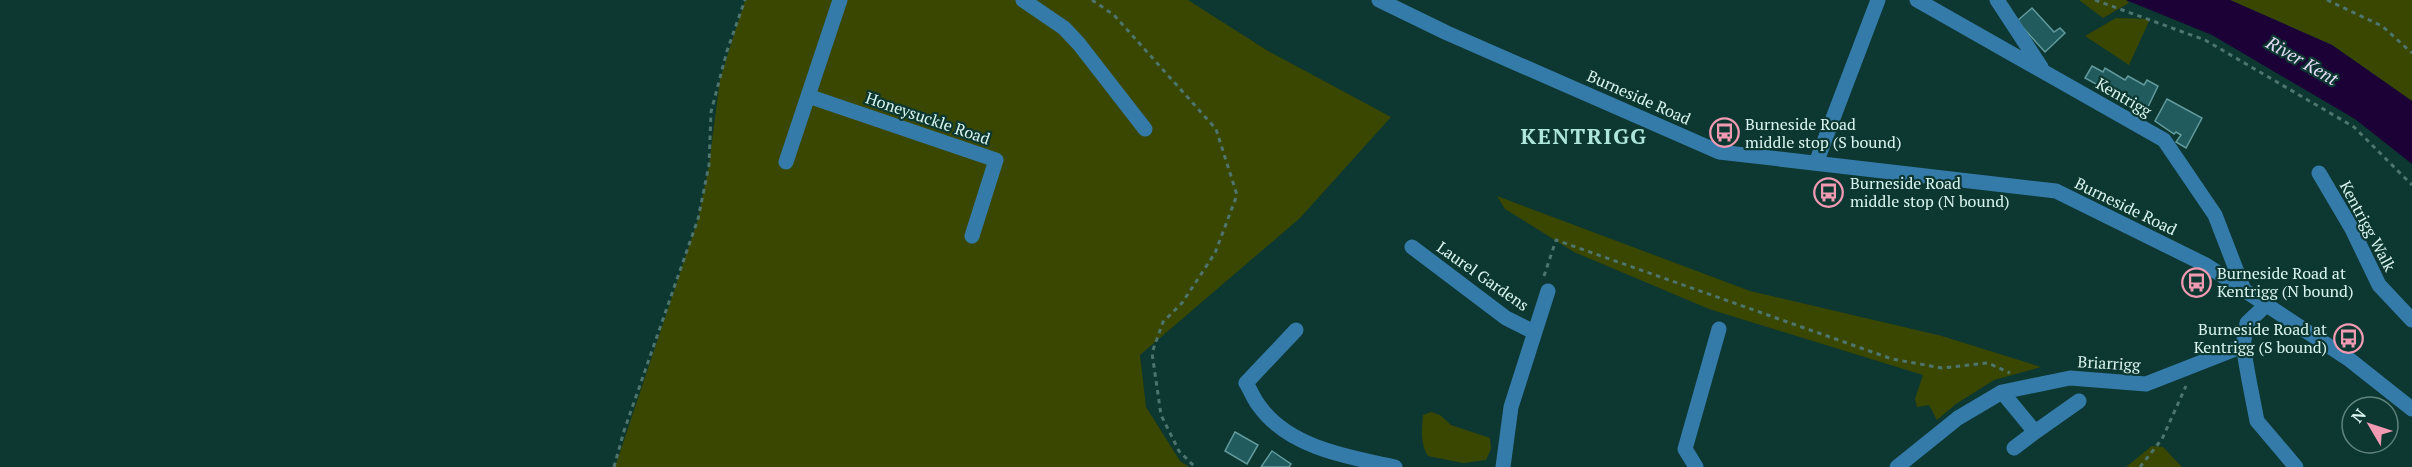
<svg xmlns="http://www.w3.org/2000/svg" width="2412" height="467" font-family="'PT Serif',serif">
<rect width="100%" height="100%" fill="#0d3731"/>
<path fill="#3a4700" d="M745,0H1188L1268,51L1391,117L1300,218L1140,355L1146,407L1180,461L1189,467H615L698,219L709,165L720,79Z
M2079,0H2126L2129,3L2103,18Z
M2230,0H2412V101L2332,45Z
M2116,18L2150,19L2129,65L2085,36Z
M1497,196L1750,291L1942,336L2041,367L1994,380L1956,404L1937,420L1929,405L1917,407L1915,399L1923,375L1709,309L1574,252L1505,209Z
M1431,412L1440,415L1451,425L1490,438L1491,449L1486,460L1463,463L1428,456C1420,443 1422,430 1423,415Z
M2152,446L2163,447L2182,467H2126Z"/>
<path fill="#1c0137" d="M2126,0H2230L2332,45L2412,101V164L2355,119L2212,35Z"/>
<path fill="#215b5e" stroke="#629b9e" stroke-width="1.5" d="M2032,8L2054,32L2060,28L2065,33L2045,52L2017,21Z
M2092,66L2103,72L2105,68L2125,80L2128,76L2144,85L2147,80L2158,86L2147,109L2106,86L2105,89L2085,78Z
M2167,99L2202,118L2186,148L2176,142L2181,135L2176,132L2174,134L2155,121Z
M1235,432L1258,445L1247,464L1225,451Z
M1272,451L1291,464L1289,467H1261Z"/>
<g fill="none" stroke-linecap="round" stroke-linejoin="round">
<path stroke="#4e746e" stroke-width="3" stroke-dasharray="4.5 4.5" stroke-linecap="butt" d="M1092,0L1114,15L1216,129L1237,195L1215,253L1182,303L1163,322L1152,353L1161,415L1179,451L1195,467
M2095,0L2205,40L2354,127L2412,185
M2327,0L2382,26L2412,53
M1544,276L1556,240L1892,359L1942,368L1988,363L2010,373
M614,467L624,431L698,219L709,165L711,112L727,51L745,0
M2140,467L2162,439L2186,386"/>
<path stroke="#347ba9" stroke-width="15" d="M1023,0L1064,28L1079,44L1145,129
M1379,0L1447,33L1719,152L2056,191L2206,265L2350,360L2412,409
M1917,0L2164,140L2215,215L2244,290
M1997,0L2041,67
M808,96L996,160L972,236
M786,162L840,0
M1816,163L1878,0
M2319,173L2352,229L2379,285L2412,320
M1412,247L1506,318L1534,332
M2266,305L2247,323L2243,346L2249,380L2257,421L2296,467
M1296,330L1246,383C1251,391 1254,400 1260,407C1290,448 1349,457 1395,467
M2002,392L2035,432L2079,401
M2014,448L2035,432
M1503,467L1511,407L1548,291
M1696,467L1685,449L1719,329
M1897,467L1958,418L2002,392L2070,378L2146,384L2243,346"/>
</g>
<defs>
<symbol id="bus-ring" viewBox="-11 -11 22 22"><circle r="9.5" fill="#0d3731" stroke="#f19ab3" stroke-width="1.5"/><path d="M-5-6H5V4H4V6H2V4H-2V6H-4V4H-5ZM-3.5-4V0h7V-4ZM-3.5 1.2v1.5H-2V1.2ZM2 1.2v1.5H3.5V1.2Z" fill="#f19ab3"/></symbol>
</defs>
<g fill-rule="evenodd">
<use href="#bus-ring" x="1708" y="116" width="33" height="33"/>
<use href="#bus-ring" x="1812" y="176" width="33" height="33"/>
<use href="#bus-ring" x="2180" y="266" width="33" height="33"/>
<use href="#bus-ring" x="2332" y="322" width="33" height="33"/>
</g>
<g text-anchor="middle" stroke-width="4.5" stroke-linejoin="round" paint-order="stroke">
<g font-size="16" fill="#daf5ef" stroke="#0d3731">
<text transform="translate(1639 97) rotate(24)" y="6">Burneside Road</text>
<text transform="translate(2124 97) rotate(30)" y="6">Kentrigg</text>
<text transform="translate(928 118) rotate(19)" y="6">Honeysuckle Road</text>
<text transform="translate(2126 206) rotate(26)" y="6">Burneside Road</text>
<text transform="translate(2368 226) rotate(62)" y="6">Kentrigg Walk</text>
<text transform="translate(1483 276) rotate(35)" y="6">Laurel Gardens</text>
<text transform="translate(2109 363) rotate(3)" y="6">Briarrigg</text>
</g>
<g font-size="16" fill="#daf5ef" stroke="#0d3731" text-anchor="start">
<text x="1745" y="130">Burneside Road<tspan x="1745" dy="18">middle stop (S bound)</tspan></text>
<text x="1850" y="189">Burneside Road<tspan x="1850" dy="18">middle stop (N bound)</tspan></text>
<text x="2217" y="279">Burneside Road at<tspan x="2217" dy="18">Kentrigg (N bound)</tspan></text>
<text x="2327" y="335" text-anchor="end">Burneside Road at<tspan x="2327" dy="18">Kentrigg (S bound)</tspan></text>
</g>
<g font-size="18" font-style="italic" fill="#e4dbf7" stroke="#0d3731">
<text transform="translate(2302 61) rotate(30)" y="6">River Kent</text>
</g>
<g font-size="22" font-weight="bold" letter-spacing="1.5" fill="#aee6db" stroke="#0d3731">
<text x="1584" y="144">KENTRIGG</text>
</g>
</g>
<g transform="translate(2370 425) rotate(309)"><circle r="28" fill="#0d3731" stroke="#5f837d" stroke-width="1.5"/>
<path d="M0-4.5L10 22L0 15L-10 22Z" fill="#f19ab3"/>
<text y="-9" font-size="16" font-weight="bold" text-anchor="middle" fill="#daf5ef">N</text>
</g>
</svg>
